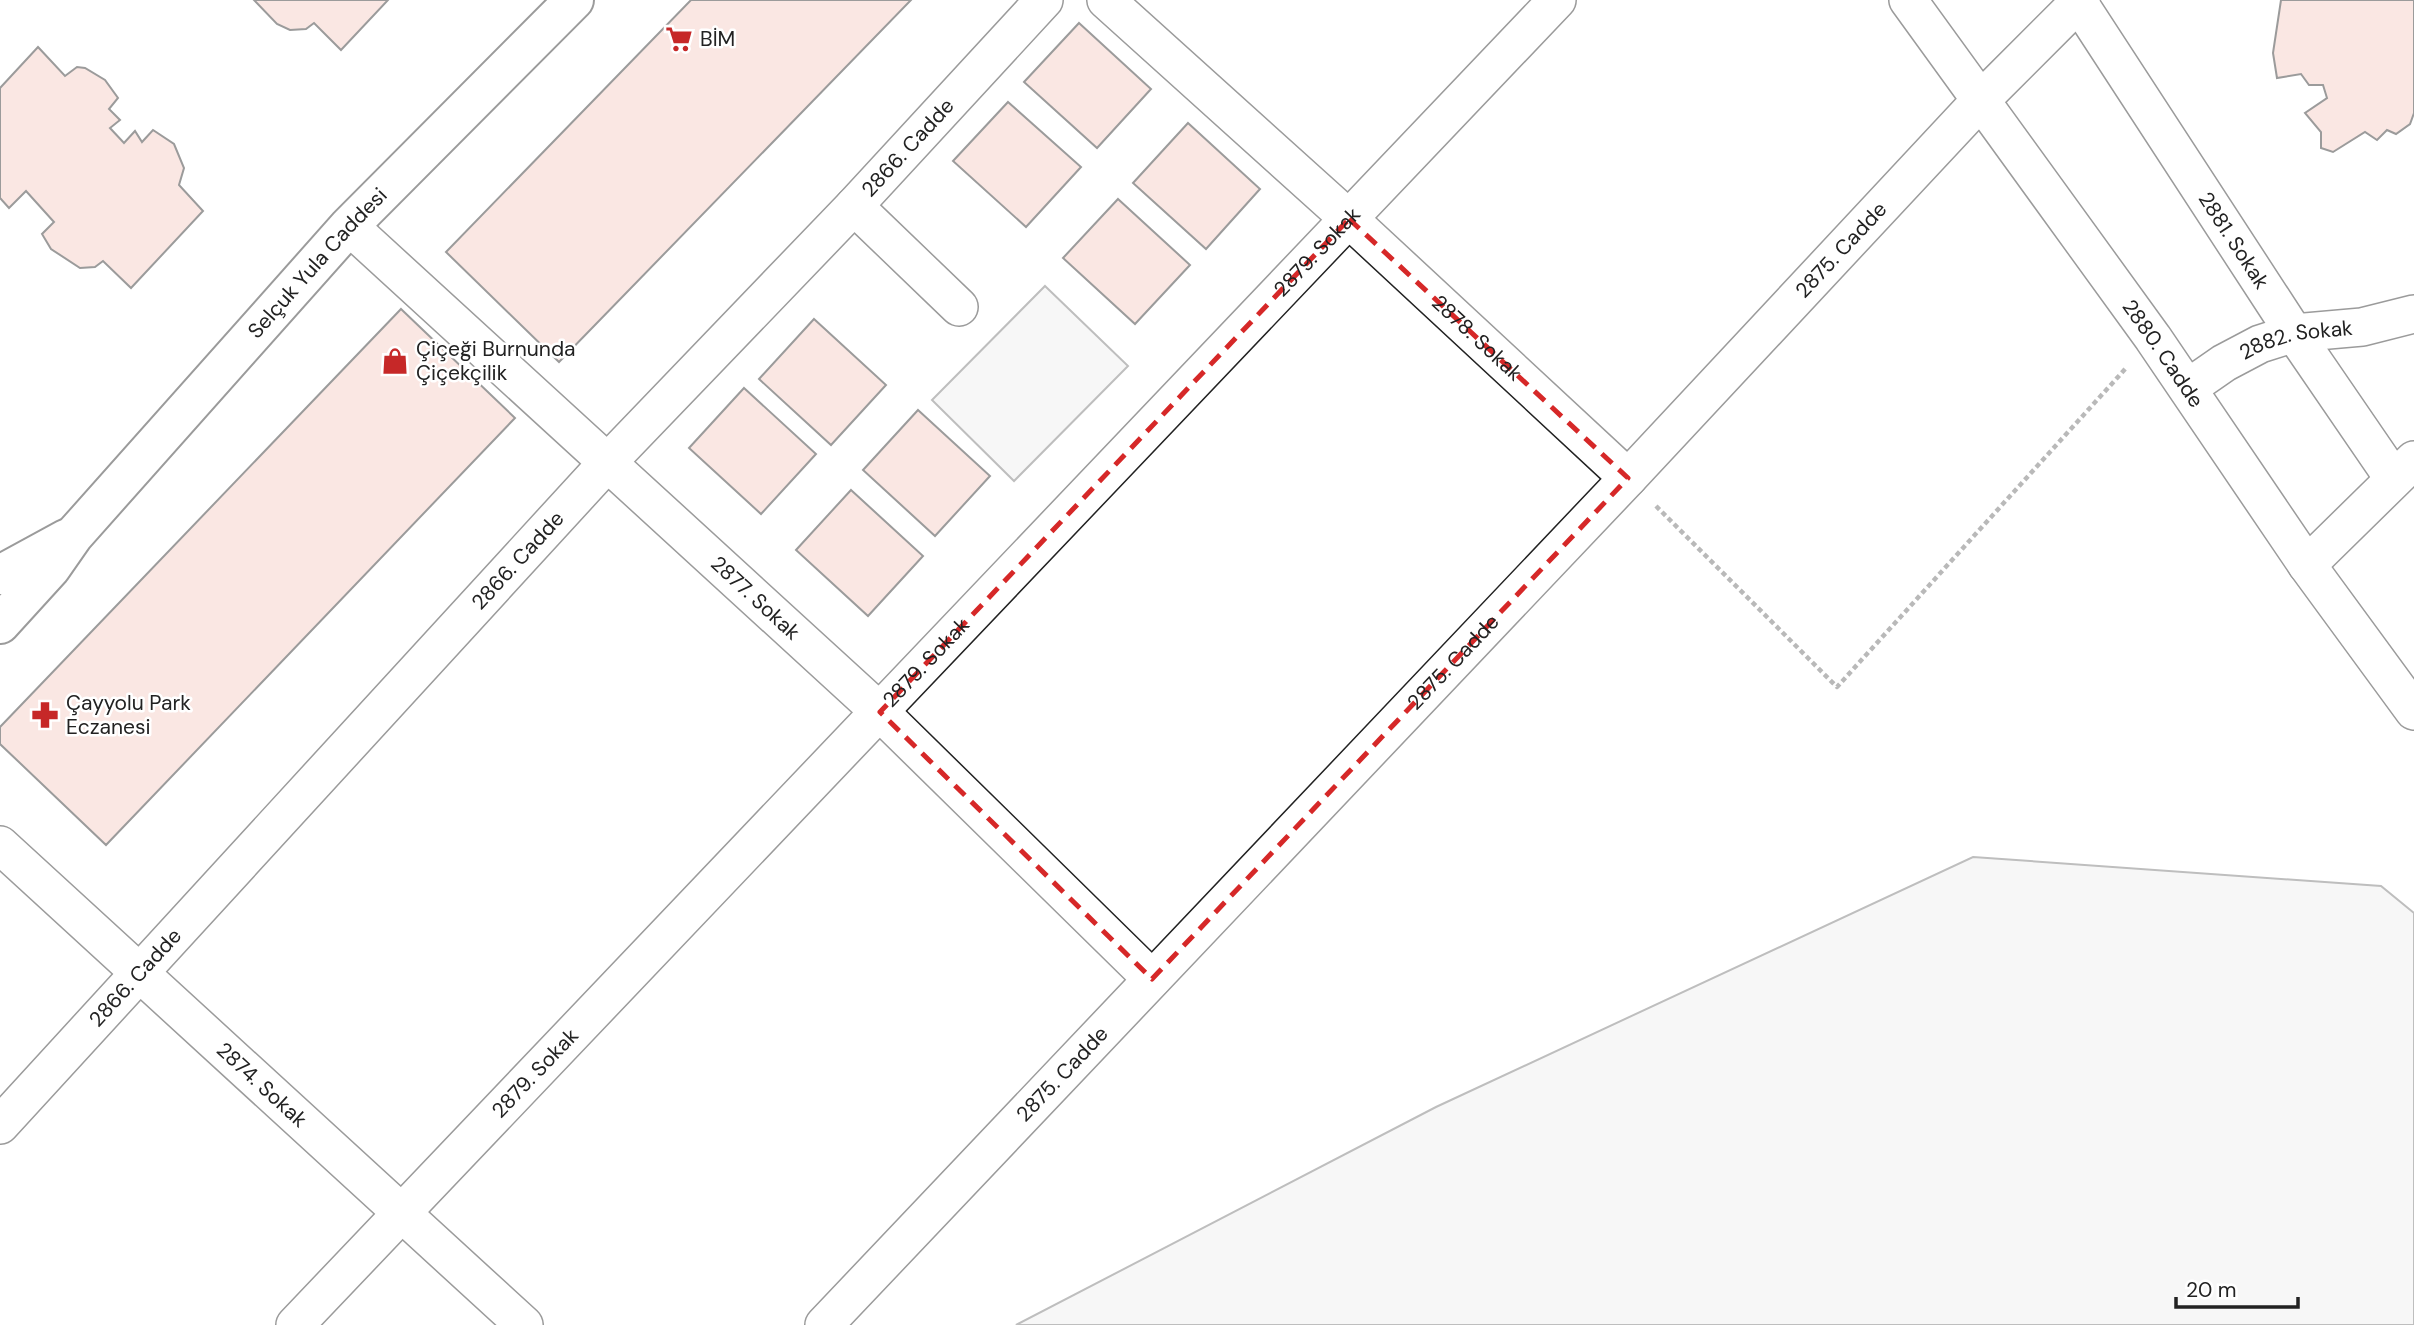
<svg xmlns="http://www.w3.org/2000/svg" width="2414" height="1325" font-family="'DM Sans',sans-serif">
<rect width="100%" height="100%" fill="#fff"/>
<path fill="#eee" stroke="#6f6f6f" stroke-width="2" d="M1045,286L1128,366L1014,481L932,400Z
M1973,857L2381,886L2414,913V1325H1016L1436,1107Z"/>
<path fill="#f3c9c0" stroke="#222" stroke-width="2" d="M254,0H388L341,50L314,23L306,29L290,30L277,24Z
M691,0H911L559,362L446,252Z
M2281,0H2414V113L2410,124L2396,134L2387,130L2377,140L2365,132L2333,152L2321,148V132L2305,113L2327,98L2323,85H2309L2301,74L2277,78L2273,53Z
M1079,23L1151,89L1097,148L1024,82Z
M38,47L65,76L77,67L85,68L105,80L118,98L109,109L120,120L110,128L124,143L135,131L142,142L153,130L174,144L184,168L179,185L203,211L131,288L103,261L95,267L80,268L51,249L42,234L54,222L26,191L9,208L0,198V88Z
M1008,102L1081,167L1026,227L953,161Z
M1188,123L1260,189L1206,249L1133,183Z
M1118,199L1190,265L1135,324L1063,258Z
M401,309L515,418L106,845L0,744V727Z
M814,319L886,385L831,445L759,379Z
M744,388L816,454L761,514L689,448Z
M918,410L990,476L935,536L863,470Z
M851,490L923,556L868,616L796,550Z"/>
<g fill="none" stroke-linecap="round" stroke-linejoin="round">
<defs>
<g id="minor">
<path id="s1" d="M1106,0L1349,219L1628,478"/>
<path id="s2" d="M1908,0L2153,338L2307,565L2414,711"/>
<path id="s3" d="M2077,0L2294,333L2394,479"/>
<path d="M854,206L959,307"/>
<path id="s4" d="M349,226L880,712L1152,979"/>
<path id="s5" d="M2188,388L2224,363L2260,344L2294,333L2362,327L2414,314"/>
<path d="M2307,565L2414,460"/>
<path id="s6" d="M0,845L524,1325"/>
<path id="s7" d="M0,1125L607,463L854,206L1044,0"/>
<path id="s8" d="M295,1325L1557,0"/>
<path id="s9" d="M824,1325L1628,478L1981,100L2081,0"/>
</g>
<g id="tertiary">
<path d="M0,575L66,539"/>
<path id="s10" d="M0,624L51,568L74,535L349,226L574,0"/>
</g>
</defs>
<use href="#minor" stroke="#222" stroke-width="40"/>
<use href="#tertiary" stroke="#222" stroke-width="42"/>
<path stroke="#646464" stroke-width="4.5" stroke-dasharray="5 3.5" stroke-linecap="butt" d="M1656,506L1837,687L2127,367"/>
<use href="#minor" stroke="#fff" stroke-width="37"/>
<use href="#tertiary" stroke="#fff" stroke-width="38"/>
</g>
<path d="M0 0H2414V1325H0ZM1349,219L1628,478L1152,979L880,712Z" fill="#fff" fill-opacity=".55" fill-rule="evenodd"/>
<path fill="none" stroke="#d62828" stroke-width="5" stroke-dasharray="14 9" stroke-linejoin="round" d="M1349,219L1628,478L1152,979L880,712Z"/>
<defs>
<symbol id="supermarket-bare" viewBox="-9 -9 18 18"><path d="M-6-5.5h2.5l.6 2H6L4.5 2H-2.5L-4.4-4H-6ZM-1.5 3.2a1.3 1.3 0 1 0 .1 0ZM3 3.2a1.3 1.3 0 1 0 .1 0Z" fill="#c62828" stroke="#fff" stroke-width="2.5" paint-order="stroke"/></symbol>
<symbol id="shop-bare" viewBox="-9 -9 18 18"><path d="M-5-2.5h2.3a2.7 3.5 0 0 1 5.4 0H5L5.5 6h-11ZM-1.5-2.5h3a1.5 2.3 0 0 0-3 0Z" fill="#c62828" stroke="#fff" stroke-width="2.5" paint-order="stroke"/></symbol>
<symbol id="pharmacy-bare" viewBox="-9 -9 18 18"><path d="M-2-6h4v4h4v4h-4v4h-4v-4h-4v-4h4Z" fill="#c62828" stroke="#fff" stroke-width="2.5" paint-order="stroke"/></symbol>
</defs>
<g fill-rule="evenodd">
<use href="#supermarket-bare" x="660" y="20" width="38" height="38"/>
<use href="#shop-bare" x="376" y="342" width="38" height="38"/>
<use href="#pharmacy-bare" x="26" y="696" width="38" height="38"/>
</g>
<g text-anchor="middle" stroke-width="5" stroke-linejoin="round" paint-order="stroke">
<g font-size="21" fill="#222" stroke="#fff" text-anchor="start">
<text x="700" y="46">BİM</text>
<text x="416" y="356">Çiçeği Burnunda<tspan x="416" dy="24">Çiçekçilik</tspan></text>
<text x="66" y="710">Çayyolu Park<tspan x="66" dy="24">Eczanesi</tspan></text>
</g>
<g font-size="21" fill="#222" stroke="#fff">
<text dy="7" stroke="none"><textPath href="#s7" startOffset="1334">2866. Cadde</textPath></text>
<text dy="7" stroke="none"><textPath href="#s3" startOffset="287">2881. Sokak</textPath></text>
<text dy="7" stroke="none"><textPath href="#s9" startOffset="1480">2875. Cadde</textPath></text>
<text dy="7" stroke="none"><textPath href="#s8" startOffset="1482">2879. Sokak</textPath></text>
<text dy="7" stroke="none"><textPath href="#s10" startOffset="481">Selçuk Yula Caddesi</textPath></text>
<text dy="7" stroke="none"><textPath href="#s1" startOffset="502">2878. Sokak</textPath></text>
<text dy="7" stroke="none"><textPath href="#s5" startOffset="121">2882. Sokak</textPath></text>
<text dy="7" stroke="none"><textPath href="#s2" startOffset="436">2880. Cadde</textPath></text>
<text dy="7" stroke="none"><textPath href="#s7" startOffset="766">2866. Cadde</textPath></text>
<text dy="7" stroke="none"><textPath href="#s4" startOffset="551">2877. Sokak</textPath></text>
<text dy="7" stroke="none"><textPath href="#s9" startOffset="914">2875. Cadde</textPath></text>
<text dy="7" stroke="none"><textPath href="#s8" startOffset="915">2879. Sokak</textPath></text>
<text dy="7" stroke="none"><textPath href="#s7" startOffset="200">2866. Cadde</textPath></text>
<text dy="7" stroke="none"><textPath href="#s8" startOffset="348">2879. Sokak</textPath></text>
<text dy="7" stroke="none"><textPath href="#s9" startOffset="346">2875. Cadde</textPath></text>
<text dy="7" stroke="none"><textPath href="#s6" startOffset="355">2874. Sokak</textPath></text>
</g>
</g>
<path d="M2176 1297v10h122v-10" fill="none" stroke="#222222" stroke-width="3.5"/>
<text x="2186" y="1297" font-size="21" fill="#222222" stroke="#ffffff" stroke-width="5" paint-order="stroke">20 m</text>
</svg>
